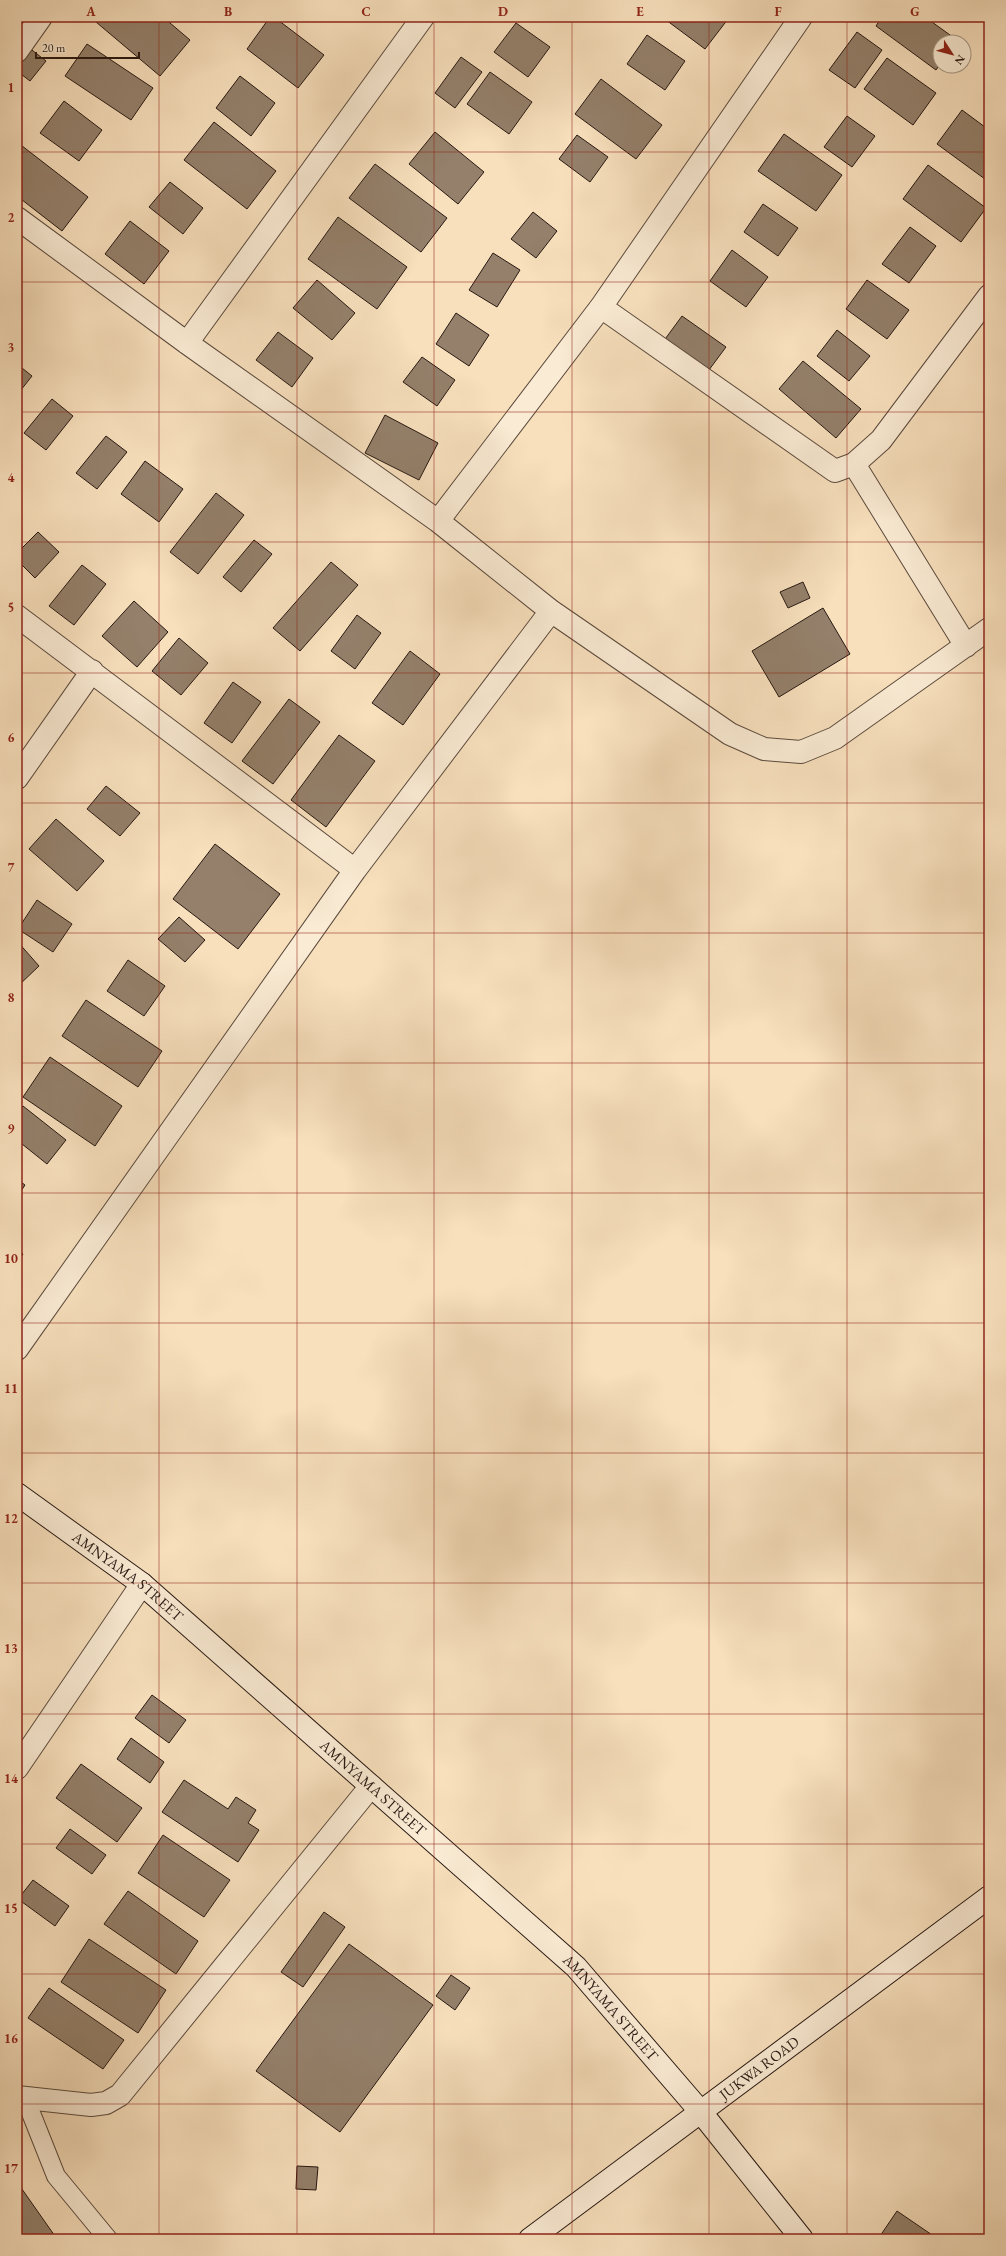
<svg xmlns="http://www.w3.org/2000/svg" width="1006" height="2256" font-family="'EB Garamond',serif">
<rect width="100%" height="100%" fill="#f8e0bd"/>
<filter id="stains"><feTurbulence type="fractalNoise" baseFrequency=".005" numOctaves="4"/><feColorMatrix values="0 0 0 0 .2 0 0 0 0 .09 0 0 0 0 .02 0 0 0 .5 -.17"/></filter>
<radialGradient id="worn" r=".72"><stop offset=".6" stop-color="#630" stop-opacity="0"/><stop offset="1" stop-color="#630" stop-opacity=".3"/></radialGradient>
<path fill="#94806b" stroke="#271812" d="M100,17H163L190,40L160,76L96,22Z
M270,17H274L324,55L298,88L247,49Z
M662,17H726L728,19L705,49Z
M882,17H925L957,40L940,42V64L936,70L876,26Z
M516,23L550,47L528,77L494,52Z
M857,32L882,50L855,88L829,70Z
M647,35L685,61L665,90L627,64Z
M87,44L153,88L131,120L65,76Z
M28,47L46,61L30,81L17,71V61Z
M461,57L482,72L455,108L435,93Z
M887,58L936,93L913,125L864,89Z
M490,72L532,102L509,134L467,104Z
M240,76L275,103L251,136L216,108Z
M601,79L662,125L636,159L575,114Z
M64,101L102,130L79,161L40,133Z
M962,110L989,130V182L937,144Z
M847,116L875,136L852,167L824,147Z
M214,122L276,171L247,209L184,160Z
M435,132L484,172L458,204L409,164Z
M784,134L842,175L816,211L758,171Z
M577,135L608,157L590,182L559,159Z
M17,142L88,197L62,231L17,196Z
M375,164L447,218L421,252L349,198Z
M928,165L986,208L961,242L903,199Z
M170,182L203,208L183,234L149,207Z
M763,204L798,228L778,256L744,232Z
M533,212L557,231L536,258L511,239Z
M338,217L407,267L377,309L308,259Z
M130,221L169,251L144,284L105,254Z
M910,227L936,246L909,283L882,264Z
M732,250L768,277L746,307L710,281Z
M493,253L520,270L497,307L469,290Z
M317,280L355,313L332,340L293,308Z
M867,280L909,310L887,339L846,309Z
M456,313L489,335L469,366L436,344Z
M682,316L726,347L703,378L660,346Z
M837,330L870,356L849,381L817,356Z
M278,332L313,358L292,387L256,360Z
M422,357L455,380L437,406L403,382Z
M803,361L861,409L836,438L779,389Z
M17,364L32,376L17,395Z
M52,399L73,416L46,450L24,433Z
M385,415L438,443L419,480L365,453Z
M106,436L127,452L97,489L76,473Z
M145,461L183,489L159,522L121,494Z
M216,493L244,515L198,574L170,552Z
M38,532L59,552L35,578L17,560V553Z
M254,540L272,554L241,592L223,577Z
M331,562L358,585L300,651L273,628Z
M82,565L106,584L74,625L49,606Z
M803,582L810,598L788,608L780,592Z
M134,601L168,632L137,667L102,636Z
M823,608L850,654L779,697L752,651Z
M357,615L381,633L355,669L331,651Z
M179,638L208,663L181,695L152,671Z
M410,651L440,674L403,725L372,703Z
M233,682L261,702L232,743L204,723Z
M289,699L320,722L273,784L242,761Z
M339,735L375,761L326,827L291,800Z
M106,786L140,813L120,836L87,809Z
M56,819L104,861L77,891L29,849Z
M215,844L280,894L238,949L173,899Z
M37,900L72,924L53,952L18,929Z
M179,917L205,940L185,962L158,939Z
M17,941L39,966L17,987Z
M128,960L165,986L144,1016L107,991Z
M86,1000L162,1051L138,1087L62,1036Z
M50,1057L122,1106L95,1146L23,1097Z
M23,1106L66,1140L47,1164L17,1140V1113Z
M17,1179L25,1185L17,1197Z
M17,1249L23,1254L17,1263Z
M152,1695L186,1720L169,1743L135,1718Z
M131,1738L164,1762L150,1783L117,1759Z
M81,1764L142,1808L117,1842L56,1798Z
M184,1780L228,1809L236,1797L256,1810L248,1823L259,1830L238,1862L162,1812Z
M70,1829L106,1855L92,1874L56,1848Z
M163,1835L230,1880L204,1917L138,1873Z
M33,1880L69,1906L55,1926L18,1899Z
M128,1891L198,1941L176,1974L104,1924Z
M324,1912L345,1927L303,1987L281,1972Z
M89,1939L166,1990L138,2033L61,1982Z
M349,1944L433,2005L340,2132L256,2071Z
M451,1975L470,1988L455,2010L436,1996Z
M49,1988L124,2040L103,2069L28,2018Z
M297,2166L318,2167L316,2190L296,2189Z
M17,2182L57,2239H17Z
M897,2211L938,2239H878Z"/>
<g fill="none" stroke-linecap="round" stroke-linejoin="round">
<defs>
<path id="lane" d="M25,2098L56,2176L108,2239"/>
<path id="street" d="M17,51L41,17
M17,218L187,343L438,521L551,611L730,734L764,749L801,752L835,738L989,629
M601,307L835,471L854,464L881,440L989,296
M187,343L423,17
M854,464L966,646
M438,521L601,307L801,17
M17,616L355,870
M17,778L92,671
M17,1349L355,870L551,611
M17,1768L142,1584
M17,2097L91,2105L106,2103L120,2095L371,1786"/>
<g id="secondary">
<path id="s1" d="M17,1494L142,1584L576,1967L700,2111L802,2239"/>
<path id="s2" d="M530,2239L989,1897"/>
</g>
</defs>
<use href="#lane" stroke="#5b4a3d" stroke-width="20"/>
<use href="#street" stroke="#5b4a3d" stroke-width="24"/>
<use href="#secondary" stroke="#271812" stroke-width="24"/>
<use href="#lane" stroke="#faebd4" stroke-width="18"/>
<use href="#street" stroke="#faebd4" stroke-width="22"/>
<use href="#secondary" stroke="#faebd4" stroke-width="22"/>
</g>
<path fill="none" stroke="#8f2418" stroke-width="1" stroke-opacity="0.55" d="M159,17V2239M297,17V2239M434,17V2239M572,17V2239M709,17V2239M847,17V2239M17,152H989M17,282H989M17,412H989M17,542H989M17,673H989M17,803H989M17,933H989M17,1063H989M17,1193H989M17,1323H989M17,1453H989M17,1583H989M17,1714H989M17,1844H989M17,1974H989M17,2104H989"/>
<g text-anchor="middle" stroke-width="3.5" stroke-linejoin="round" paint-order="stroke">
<g font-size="15" fill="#271812" stroke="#faebd4">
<text dy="5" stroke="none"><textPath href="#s1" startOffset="138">AMNYAMA STREET</textPath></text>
<text dy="5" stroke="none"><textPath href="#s1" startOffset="462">AMNYAMA STREET</textPath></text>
<text dy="5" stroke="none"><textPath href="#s1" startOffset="786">AMNYAMA STREET</textPath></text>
<text dy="5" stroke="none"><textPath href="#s2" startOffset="286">JUKWA ROAD</textPath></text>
</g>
</g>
<rect width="1006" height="2256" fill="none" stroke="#f8e0bd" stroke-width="44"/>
<g transform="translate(952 54) rotate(126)"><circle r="19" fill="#faebd4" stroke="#a69786"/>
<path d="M0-3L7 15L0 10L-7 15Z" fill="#8f2418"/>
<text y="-6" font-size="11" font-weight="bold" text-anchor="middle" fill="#271812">N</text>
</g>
<path d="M36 52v6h103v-6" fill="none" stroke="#271812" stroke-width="2"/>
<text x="42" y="52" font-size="12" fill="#271812" stroke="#faebd4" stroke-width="3" paint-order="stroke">20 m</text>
<rect x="22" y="22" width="962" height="2212" fill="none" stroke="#8f2418" stroke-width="1.5"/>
<g font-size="13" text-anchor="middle" font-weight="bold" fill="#8f2418">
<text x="91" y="16">A</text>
<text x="228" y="16">B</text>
<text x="366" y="16">C</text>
<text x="503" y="16">D</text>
<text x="640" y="16">E</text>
<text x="778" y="16">F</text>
<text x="915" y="16">G</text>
<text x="11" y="92">1</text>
<text x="11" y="222">2</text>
<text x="11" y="352">3</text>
<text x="11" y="482">4</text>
<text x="11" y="612">5</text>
<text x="11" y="742">6</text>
<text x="11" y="872">7</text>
<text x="11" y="1002">8</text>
<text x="11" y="1133">9</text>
<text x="11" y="1263">10</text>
<text x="11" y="1393">11</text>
<text x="11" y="1523">12</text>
<text x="11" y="1653">13</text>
<text x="11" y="1783">14</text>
<text x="11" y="1913">15</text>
<text x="11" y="2043">16</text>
<text x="11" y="2173">17</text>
</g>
<rect width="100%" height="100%" filter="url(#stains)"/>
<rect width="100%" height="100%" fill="url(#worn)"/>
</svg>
